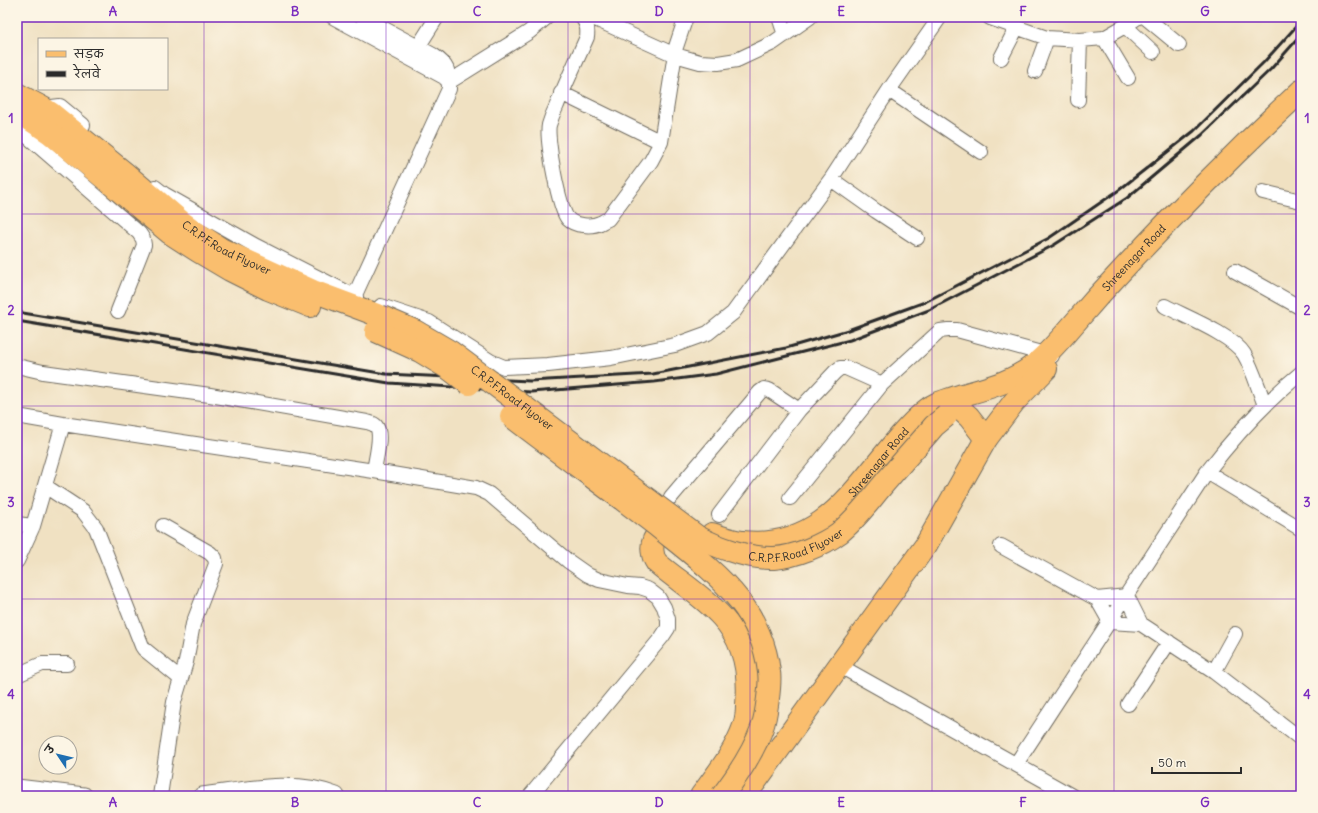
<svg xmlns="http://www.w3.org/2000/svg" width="1318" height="813" font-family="Delius,'Playpen Sans Deva',sans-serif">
<rect width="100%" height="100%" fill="#fcf5e5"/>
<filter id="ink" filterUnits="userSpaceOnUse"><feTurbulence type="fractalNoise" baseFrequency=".025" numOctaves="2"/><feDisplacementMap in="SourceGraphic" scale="8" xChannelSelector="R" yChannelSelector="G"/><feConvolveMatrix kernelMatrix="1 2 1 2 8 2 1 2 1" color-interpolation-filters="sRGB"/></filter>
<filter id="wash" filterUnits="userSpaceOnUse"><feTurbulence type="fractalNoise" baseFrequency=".012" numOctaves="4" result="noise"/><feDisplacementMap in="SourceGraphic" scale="16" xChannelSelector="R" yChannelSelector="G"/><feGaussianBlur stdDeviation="0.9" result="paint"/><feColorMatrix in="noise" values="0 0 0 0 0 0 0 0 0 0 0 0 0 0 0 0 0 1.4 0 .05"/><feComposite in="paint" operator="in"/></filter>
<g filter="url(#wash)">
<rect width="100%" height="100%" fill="#f0e1c2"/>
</g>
<g filter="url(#ink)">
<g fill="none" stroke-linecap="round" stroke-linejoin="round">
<defs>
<path id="minor" d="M333,17L444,77L449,82
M582,17C587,24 588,29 587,37C577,60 566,82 557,105C554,111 551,118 549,125C546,138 559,210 568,219C575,226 592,227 600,223C603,222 605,220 608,219L651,161L661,142L676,47L686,17
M591,17L675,55L700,62L718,63L737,60L773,43L810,17
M779,17L785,35
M1145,17L1179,45
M990,18L1047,38L1080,40L1104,38L1125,26L1138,17
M1125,26L1153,52
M1104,38L1128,78
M418,47L437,17
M1001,58L1017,27
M1035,71L1047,38
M449,82L529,32L547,17
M889,90L981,152
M561,93L661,142
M1078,100L1080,40
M83,125L60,106L43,108L29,119L28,137L139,233L143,239L144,245L118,311
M831,179L876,211L917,238
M155,187L164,194L256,246L356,297
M1263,192L1301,201
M1235,271L1301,308
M354,297L449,89C449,71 448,65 433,55L362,17
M381,306L429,322L490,361L504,367L548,365L611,358L675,345L708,333L733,313L831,179L889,90L940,17
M1165,306C1186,317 1232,335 1244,354C1253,369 1258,388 1265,405
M17,366L43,372L210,395L367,422C370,423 373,423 376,426C383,434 375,461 374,471
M17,416L63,424L374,471L476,488L489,494L568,561L588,575L599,580L628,586L640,587L649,590L658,597L664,607L668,619V628L662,637L530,796
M1207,472L1301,529
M45,486L83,511L96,528L142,646L144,649L181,679
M671,497L760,392L764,389L769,390L799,410
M790,498L882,384L940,331L948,330H957L1052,356
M719,515L799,410L835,372L840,368H846L882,384
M17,524L33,526
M1001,546L1097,599L1127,596L1141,624
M17,561L33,526L63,424
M1097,599L1110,622L1141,624L1214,672L1301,739
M840,666L1072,796
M1214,672L1235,634
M17,675L42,664H67
M1128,704L1169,642
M1016,764L1207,472C1236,434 1264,403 1301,373
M160,796L174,702L186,662L193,624L216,564L215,558L210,553L163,526"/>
<path id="tertiary" d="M17,788L84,796
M202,796C244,791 294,779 336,796"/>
<g id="primary">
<path id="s1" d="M17,94L43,108L52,114L126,174L182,222L197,233L221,249L313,291L380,316"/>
<path d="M17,113L29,119L50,133L170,233L198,251L230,270L268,289L310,306"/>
</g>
<g id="trunk">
<path d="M959,408L969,417L986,439"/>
<path d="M679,524C664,524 649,537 653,554C653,557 655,560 657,563C678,581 703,596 722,617C744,641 750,673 747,705C747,712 746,720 744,726C735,752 717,774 701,796"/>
<path id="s2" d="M712,534C722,537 732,541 742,542C835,553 866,462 925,411C934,403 945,401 956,397C983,389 1012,383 1034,365C1048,354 1060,340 1072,326C1089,306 1107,286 1126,266C1182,206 1241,147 1301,91"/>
<path d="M745,796L926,545L986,439L1014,402L1046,369"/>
</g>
</defs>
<use href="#minor" stroke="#706b60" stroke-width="16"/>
<use href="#tertiary" stroke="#706b60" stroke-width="19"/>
<use href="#primary" stroke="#706b60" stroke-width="24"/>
<use href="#trunk" stroke="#706b60" stroke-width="24"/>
<use href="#minor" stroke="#fff" stroke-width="14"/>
<use href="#tertiary" stroke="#fff" stroke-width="17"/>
<use href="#primary" stroke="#fabe6e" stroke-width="22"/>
<use href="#trunk" stroke="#fabe6e" stroke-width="22"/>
<path stroke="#2b2b2b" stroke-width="3" d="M17,312L386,374L530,381L653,374L786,348L848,330L925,302L1049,238L1119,190L1194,131L1264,62L1301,21
M17,321L389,383L531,392L654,382L716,374L850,340L929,310L1054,245L1127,198L1202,135L1271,69L1301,35"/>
<defs>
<g id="primary-bridge">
<path id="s3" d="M380,316L415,331L451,352L698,537C718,548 751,559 774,558C794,557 823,545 839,533C858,518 872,497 888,479C903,461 919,444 934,426L946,416"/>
<path d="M376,331L420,351L448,368L469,384"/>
<path d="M511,416C559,453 608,488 656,525C684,548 716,571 739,600C755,620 766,646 769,672C771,683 766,717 762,728C753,753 738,775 722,796"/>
</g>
</defs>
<use href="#primary-bridge" stroke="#706b60" stroke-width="24" stroke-linecap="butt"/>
<use href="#primary-bridge" stroke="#fabe6e" stroke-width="22"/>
</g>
</g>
<path fill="none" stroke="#7b2cbf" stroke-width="1" stroke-opacity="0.55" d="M204,17V796M386,17V796M568,17V796M750,17V796M932,17V796M1114,17V796M17,214H1301M17,406H1301M17,599H1301"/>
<g text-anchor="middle" stroke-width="3" stroke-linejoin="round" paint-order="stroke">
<g font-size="11" fill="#2b2b2b" stroke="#fcf5e5">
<text dy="4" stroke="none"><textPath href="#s1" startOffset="261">C.R.P.F.Road Flyover</textPath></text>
<text dy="4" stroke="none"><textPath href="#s2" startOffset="533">Shreenagar Road</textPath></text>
<text dy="4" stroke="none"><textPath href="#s3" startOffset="156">C.R.P.F.Road Flyover</textPath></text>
<text dy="4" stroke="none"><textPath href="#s2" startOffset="198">Shreenagar Road</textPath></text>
<text dy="4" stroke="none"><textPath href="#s3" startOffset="492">C.R.P.F.Road Flyover</textPath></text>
</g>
</g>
<rect width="1318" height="813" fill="none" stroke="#fcf5e5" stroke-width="44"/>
<rect x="38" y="38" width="130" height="52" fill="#fcf5e5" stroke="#a8a49b"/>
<rect x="46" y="51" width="20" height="6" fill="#fabe6e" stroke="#a8a49b"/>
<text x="74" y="58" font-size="12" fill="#2b2b2b">सड़क</text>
<rect x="46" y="71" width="20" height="6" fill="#2b2b2b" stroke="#a8a49b"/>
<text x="74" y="78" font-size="12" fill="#2b2b2b">रेलवे</text>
<g transform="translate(58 755) rotate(305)"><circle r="19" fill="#fcf5e5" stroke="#a8a49b"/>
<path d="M0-3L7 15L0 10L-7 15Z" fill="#1f6fb2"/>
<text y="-6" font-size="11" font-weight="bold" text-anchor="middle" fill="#2b2b2b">उ</text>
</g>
<path d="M1152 767v6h89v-6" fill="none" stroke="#2b2b2b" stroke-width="2"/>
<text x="1158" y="767" font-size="12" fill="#2b2b2b" stroke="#fcf5e5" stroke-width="3" paint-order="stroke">50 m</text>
<rect x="22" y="22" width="1274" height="769" fill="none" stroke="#7b2cbf" stroke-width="1.5"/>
<g font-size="13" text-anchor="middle" font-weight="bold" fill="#7b2cbf">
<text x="113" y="16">A</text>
<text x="295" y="16">B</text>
<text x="477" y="16">C</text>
<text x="659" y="16">D</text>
<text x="841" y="16">E</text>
<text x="1023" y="16">F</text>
<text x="1205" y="16">G</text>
<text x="11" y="123">1</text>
<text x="1307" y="123">1</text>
<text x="11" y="315">2</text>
<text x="1307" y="315">2</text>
<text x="11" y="507">3</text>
<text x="1307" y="507">3</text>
<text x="11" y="699">4</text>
<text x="1307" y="699">4</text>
<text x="113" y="807">A</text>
<text x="295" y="807">B</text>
<text x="477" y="807">C</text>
<text x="659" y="807">D</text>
<text x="841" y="807">E</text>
<text x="1023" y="807">F</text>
<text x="1205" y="807">G</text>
</g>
</svg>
